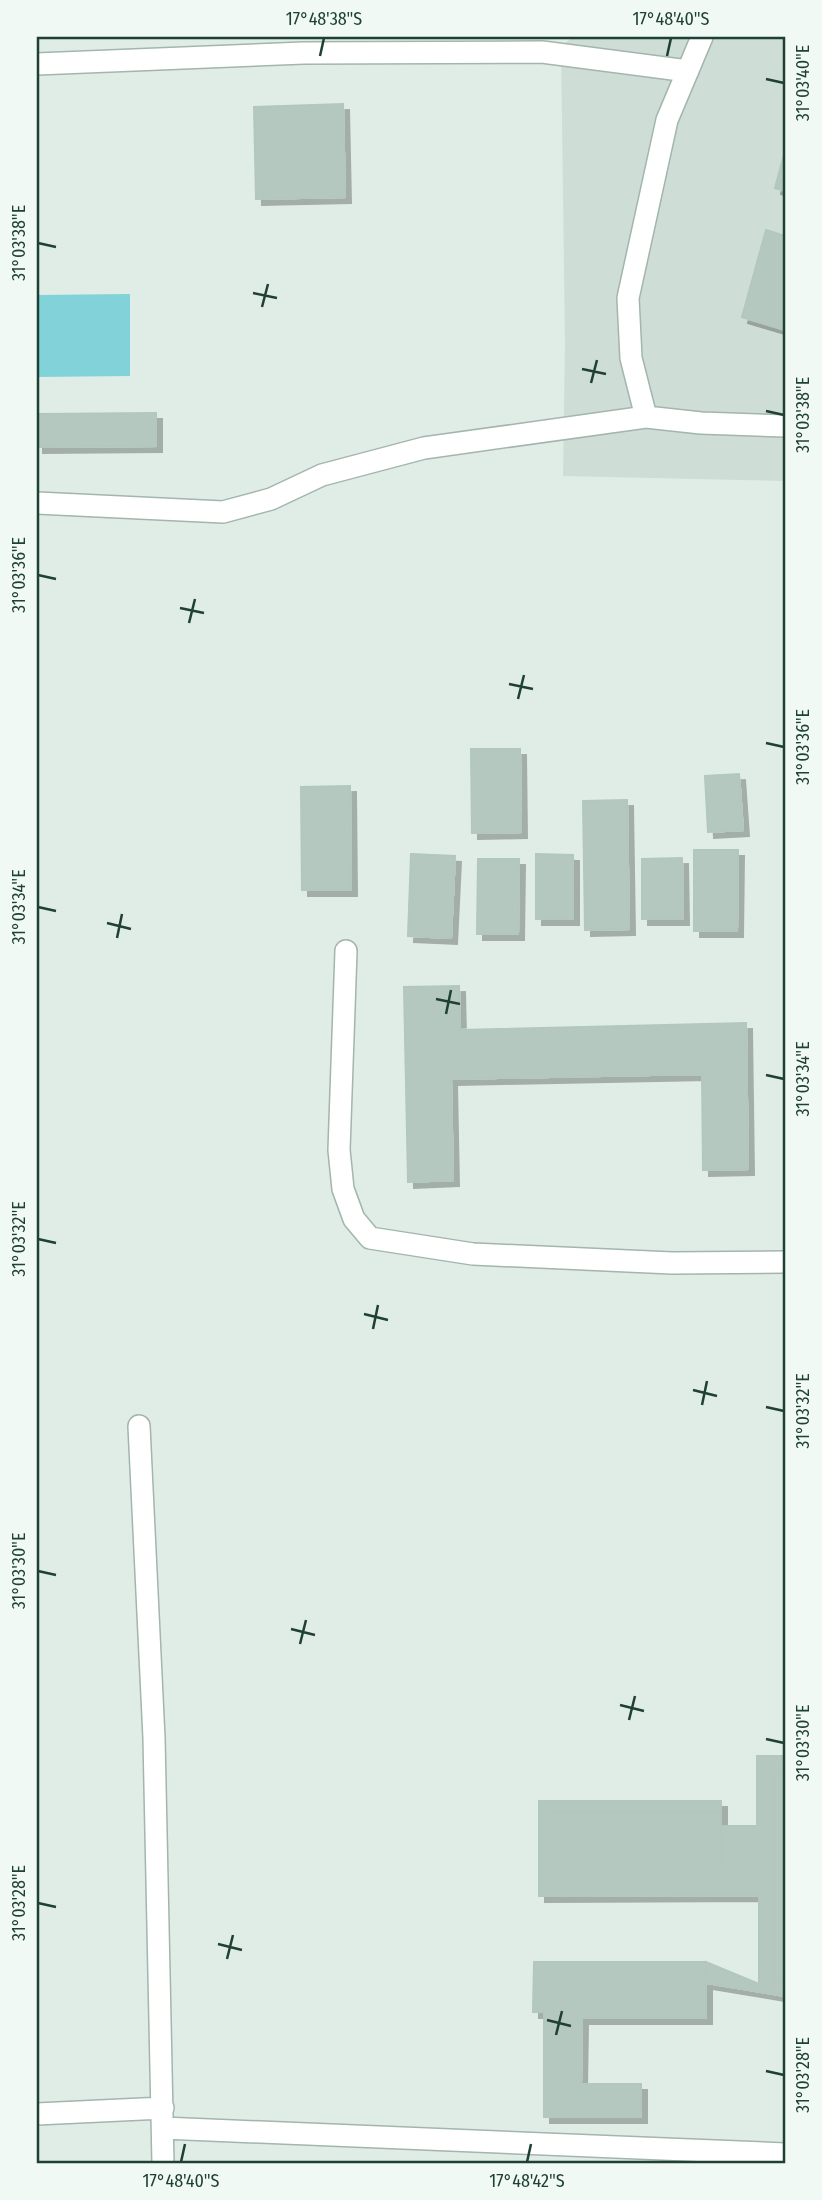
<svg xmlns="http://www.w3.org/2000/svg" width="822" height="2200" font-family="'Fira Sans Condensed',sans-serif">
<defs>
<filter id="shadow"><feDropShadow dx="6" dy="6" stdDeviation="0" flood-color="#0004"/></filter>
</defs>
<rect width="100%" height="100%" fill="#e0ede6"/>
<path fill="#ceddd5" d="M573,37H785V481L563,476L565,342L561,46Z"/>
<path fill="#81d3d9" d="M130,294V376L37,377V295Z"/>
<path fill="#b5c8bf" stroke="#b2c7bd" stroke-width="2" filter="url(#shadow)" d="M343,104L345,197L256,199L254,107Z
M785,151V191L775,188Z
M766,230L785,236V330L742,317Z
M156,413V446L37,447V414Z
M471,749H520L521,832L472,833Z
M739,774L743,830L708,832L705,776Z
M350,786L351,890H302L301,787Z
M627,800L629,929L585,930L583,801Z
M694,850H738L737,931H694Z
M411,854L455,856L451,938L408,936Z
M536,854L573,855V919H536Z
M682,858L683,919H642V859Z
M478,859H519L518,934H477Z
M459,986L460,1030L746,1023L748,1169L703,1170L702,1074L451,1079L453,1180L408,1182L404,987Z
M757,1756H785V1773H774V1982H785V1996L706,1983V1962L759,1984V1895L539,1896V1801H721V1812H552V1866H721V1826H757Z
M774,1773H785V1982H774Z
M552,1812H721V1866H552Z
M534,1962H706V2018H582L581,2084H641V2117H544V2012H533Z"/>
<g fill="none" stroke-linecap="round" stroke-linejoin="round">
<defs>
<path id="minor" d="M37,64L304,53L542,52L688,71
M646,417L631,358L628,298L667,120L702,37
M37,503L223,512L271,499L322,475L424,448L646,417L701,423L785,426
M346,951L339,1150L343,1189L354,1219L370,1238L473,1254L672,1263L785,1262
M139,1426L154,1738L163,2163
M37,2114L163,2108
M163,2128L785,2154"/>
</defs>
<use href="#minor" stroke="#a2b6ad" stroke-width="24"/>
<use href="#minor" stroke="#fff" stroke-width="21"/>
</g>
<path fill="none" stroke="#1f4034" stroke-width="2.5" d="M320,56L324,38M667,56L671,38M766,79L784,83M38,243L56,247M253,293L277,298M262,307L268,284M582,369L606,374M591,383L597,360M766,411L784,415M38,575L56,579M180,608L204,613M189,623L195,599M509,684L533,689M518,699L524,675M766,743L784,747M38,907L56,911M107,923L131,929M117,938L122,914M436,999L460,1004M446,1014L451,990M766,1075L784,1079M38,1239L56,1243M364,1314L388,1320M373,1329L378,1305M693,1390L717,1396M702,1405L707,1381M766,1407L784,1411M38,1571L56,1575M291,1629L315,1635M300,1644L306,1620M620,1705L644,1711M629,1720L635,1696M766,1739L784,1743M38,1903L56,1907M218,1944L242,1950M227,1959L233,1935M547,2020L571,2026M556,2035L562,2011M766,2071L784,2075M181,2162L185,2144M527,2162L531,2144"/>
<rect width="822" height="2200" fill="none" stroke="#f1f9f4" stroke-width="77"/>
<rect x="38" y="38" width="746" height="2124" fill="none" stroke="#1f4034" stroke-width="2.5"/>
<g font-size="18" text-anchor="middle" fill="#1f4034">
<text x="324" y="25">17°48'38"S</text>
<text x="671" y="25">17°48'40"S</text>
<text transform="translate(803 83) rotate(-90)" y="6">31°03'40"E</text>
<text transform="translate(19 243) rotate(-90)" y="6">31°03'38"E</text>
<text transform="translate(803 415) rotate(-90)" y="6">31°03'38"E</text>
<text transform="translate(19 575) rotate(-90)" y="6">31°03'36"E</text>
<text transform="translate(803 747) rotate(-90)" y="6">31°03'36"E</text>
<text transform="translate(19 907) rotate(-90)" y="6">31°03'34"E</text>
<text transform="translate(803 1079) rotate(-90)" y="6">31°03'34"E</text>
<text transform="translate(19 1239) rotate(-90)" y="6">31°03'32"E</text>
<text transform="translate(803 1411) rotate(-90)" y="6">31°03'32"E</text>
<text transform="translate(19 1571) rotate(-90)" y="6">31°03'30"E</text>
<text transform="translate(803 1743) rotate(-90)" y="6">31°03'30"E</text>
<text transform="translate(19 1903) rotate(-90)" y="6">31°03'28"E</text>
<text transform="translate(803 2075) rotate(-90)" y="6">31°03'28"E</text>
<text x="181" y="2187">17°48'40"S</text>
<text x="527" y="2187">17°48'42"S</text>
</g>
</svg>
